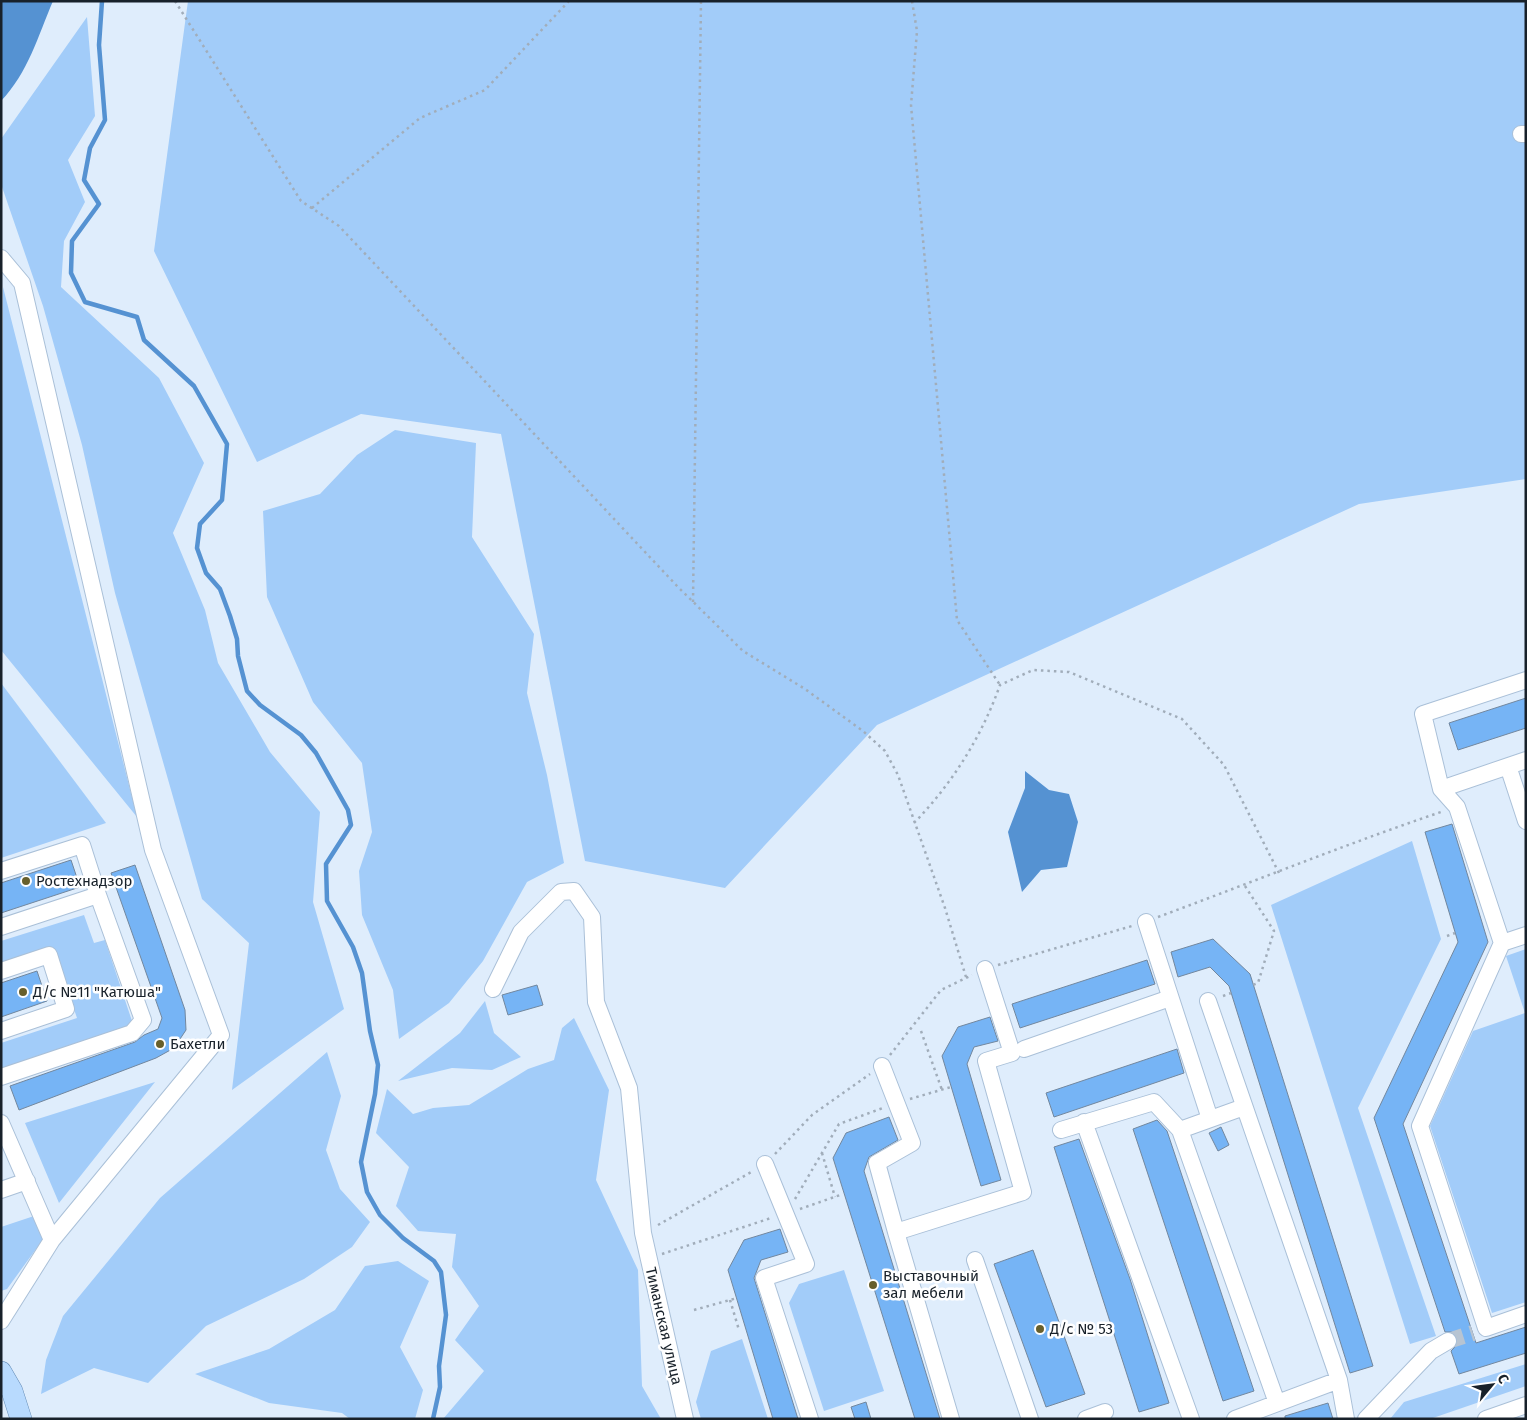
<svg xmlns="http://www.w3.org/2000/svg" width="1527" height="1420" font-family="'Fira Sans',sans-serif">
<rect width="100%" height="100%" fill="#dfedfc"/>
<path fill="#a2ccf9" d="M188,1H1526V479L1359,504L877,725L725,888L585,861L501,434L361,414L257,462L154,251Z
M87,17L95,116L68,160L85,202L64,241L61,287L159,378L204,463L173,533L205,610L218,663L270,752L320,812L313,902L344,1009L232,1090L249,943L202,899L115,593L82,445L43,306L1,184V139Z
M3,287L137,817L1,650Z
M395,430L476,443L472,537L534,634L527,693L547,775L564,863L527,882L483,961L449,1003L399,1039L393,990L362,915L359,871L372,832L362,763L313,702L267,597L263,511L320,494L357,455Z
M1,683L106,823L1,858Z
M1412,841L1441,939L1358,1108L1436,1336L1410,1344L1271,905Z
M84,915L94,943L105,940L134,1027L1,1073V1043L77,1018L54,950L1,967V941Z
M1526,949V1302L1492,1313L1430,1126L1473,1031L1525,1013L1506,956Z
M485,1001L494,1033L521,1057L492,1070L452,1068L398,1081L460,1033Z
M574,1018L609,1090L596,1180L638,1270L642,1386L661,1419H443L484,1371L455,1340L479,1306L452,1267L456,1234L418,1231L396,1206L409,1167L376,1133L387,1089L413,1114L433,1108L469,1105L528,1069L554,1060L562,1028Z
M327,1052L341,1096L326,1150L340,1189L370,1222L352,1247L304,1279L206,1326L148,1383L94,1368L41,1394L46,1360L63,1316L160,1198Z
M155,1082L59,1203L25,1123Z
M37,1215L44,1238L7,1289L1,1291V1227Z
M398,1261L429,1281L400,1347L423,1390L415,1419H350L342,1413L269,1403L195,1374L269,1349L335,1310L365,1266Z
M844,1270L884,1391L824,1411L789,1303L799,1284Z
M742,1339L768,1419H701L696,1402L711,1351Z
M1526,1364V1386L1430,1419H1390L1404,1402Z"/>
<path fill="#5592d2" d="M1,1H53C38,36 28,73 1,101Z
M1025,771L1049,790L1069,794L1078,822L1067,867L1041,870L1022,892L1008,832L1025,788Z"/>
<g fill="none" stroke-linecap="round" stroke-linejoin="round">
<path stroke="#5592d2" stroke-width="4.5" d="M102,1L99,45L105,120L90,148L84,180L99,204L72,241L71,273L85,302L137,317L144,340L194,386L227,444L222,500L200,524L197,548L206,573L220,589L230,616L237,639L238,656L247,691L260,705L301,735L316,753L348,810L351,825L326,864L327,901L353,947L362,973L370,1031L378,1065L375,1094L361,1162L367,1192L380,1215L403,1238L434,1261L441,1272L446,1315L439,1366L440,1387L433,1419"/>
</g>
<path fill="#76b4f5" stroke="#72879e" d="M1526,698V728L1458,750L1449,723Z
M1452,824L1488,942L1403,1124L1476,1343L1526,1327V1353L1459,1374L1451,1351L1457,1345V1336L1452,1332H1445L1374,1118L1458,942L1425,832Z
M71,860L80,887L1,913V883Z
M135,865L185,1010L186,1030L174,1048L156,1058L19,1110L10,1086L135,1042L144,1035L158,1029L162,1018L111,873Z
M1213,939L1250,974L1373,1366L1350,1373L1229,986L1210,967L1178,977L1171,952Z
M1147,960L1155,984L1020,1028L1012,1004Z
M37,971L47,1001L1,1017V983Z
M537,985L543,1005L508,1015L502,995Z
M990,1017L998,1041L974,1047L967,1064L1001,1180L981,1186L942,1056L958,1027Z
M1177,1049L1184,1073L1054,1117L1046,1093Z
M889,1117L898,1140L869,1157L864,1171L940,1419H915L833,1158L846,1133Z
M1157,1120L1167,1131L1254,1391L1223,1401L1133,1129Z
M1221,1127L1229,1145L1218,1151L1209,1133Z
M1079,1139L1130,1279L1169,1403L1139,1412L1054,1147Z
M780,1229L788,1252L761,1260L754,1278L798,1419H773L728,1270L744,1240Z
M1033,1250L1085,1394L1046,1407L994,1264Z
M866,1402L871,1419H855L851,1407Z
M1328,1403L1333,1419H1285V1416Z"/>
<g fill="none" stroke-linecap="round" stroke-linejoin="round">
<path stroke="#b7c4d2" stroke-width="16" stroke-dasharray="16 8" stroke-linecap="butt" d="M1448,1341L1473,1333"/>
<defs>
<path id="minor" d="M1521,134H1526
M1,258L22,283L153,850L221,1035L52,1240
M1526,760L1441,789L1457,807L1502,943L1420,1126L1486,1328L1526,1314
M1508,766L1526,821
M1441,789L1423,714L1526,680
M1,871L82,845L98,895
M1146,922L1210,1119
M1,927L98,895L143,1020L132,1033L1,1077
M1502,943L1526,935
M1,971L49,955L66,1009L1,1031
M493,989L521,932L561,892L574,891L592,917L596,1002L629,1088L643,1233L685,1419
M1208,1001L1339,1380L1346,1419
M1024,1049L1170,998
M882,1066L912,1143L877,1163L896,1232
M1084,1122L1191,1419
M1,1123L52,1240L1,1321
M1061,1130L1154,1102L1180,1130L1244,1107
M1180,1130L1277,1403
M765,1164L806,1264L764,1278L810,1419
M1,1190L27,1181
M975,1260L1030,1419
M951,1419L896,1232L1023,1192L986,1061L1012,1053L985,969
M1086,1419L1105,1412
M1235,1419L1339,1380
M1366,1419L1431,1351L1448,1341
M1486,1419L1526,1405"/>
<path id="major" d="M1,1372L12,1391L21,1419"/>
</defs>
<use href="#minor" stroke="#aac0d8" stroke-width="18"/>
<use href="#major" stroke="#6189b4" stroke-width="22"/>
<path stroke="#a1adba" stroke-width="2.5" stroke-dasharray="2.5 4" stroke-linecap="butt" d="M175,1L301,201L339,226L677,586L743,651L805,689L863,731L885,751L898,775L945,908L966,977
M912,1L917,31L911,105L957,620L1000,685
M312,208L420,118L485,90L569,1
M693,602L701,1
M914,823C952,784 982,736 1000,685L1033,670L1069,672L1182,719L1224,765L1279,873
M1245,886L1274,931L1258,983L1253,985
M1158,917C1253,882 1346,844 1441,812
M1447,936L1455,933
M998,965L1132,926
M1223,996L1231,993
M921,1031L942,1090
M890,1055L941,990L972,975
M910,1099L951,1087
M822,1153L835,1197
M775,1154L812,1115L870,1074
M795,1199L839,1124L883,1108
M800,1209L843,1194
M658,1225L753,1171
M662,1254L771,1218
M730,1300L739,1330
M694,1310L737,1298"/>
<use href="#minor" stroke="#fff" stroke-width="16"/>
<use href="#major" stroke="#b8dafe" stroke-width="21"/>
</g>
<g fill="#675f2c" stroke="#fff" stroke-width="2">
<circle cx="26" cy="881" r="5"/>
<circle cx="23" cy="992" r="5"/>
<circle cx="160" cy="1044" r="5"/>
<circle cx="873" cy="1285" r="5"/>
<circle cx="1040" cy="1329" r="5"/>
</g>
<g text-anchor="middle" stroke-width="5" stroke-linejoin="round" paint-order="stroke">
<g font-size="15" fill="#18212a" stroke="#fff" text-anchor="start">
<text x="36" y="886">Ростехнадзор</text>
<text x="33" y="997">Д/с №11 "Катюша"</text>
<text x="170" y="1049">Бахетли</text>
<text x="883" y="1281">Выставочный<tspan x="883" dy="17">зал мебели</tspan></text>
<text x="1050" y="1334">Д/с № 53</text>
</g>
<g font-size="15" fill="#18212a" stroke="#fff">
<text transform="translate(664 1326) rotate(77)" y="5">Тиманская улица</text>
</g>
</g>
<rect width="1527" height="1420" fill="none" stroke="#18212a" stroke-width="5"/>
<g transform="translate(1492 1385) rotate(61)" stroke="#ffffff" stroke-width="4" paint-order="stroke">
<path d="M0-4L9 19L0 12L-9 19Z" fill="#18212a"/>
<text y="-8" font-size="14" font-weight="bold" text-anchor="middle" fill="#18212a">С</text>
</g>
</svg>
